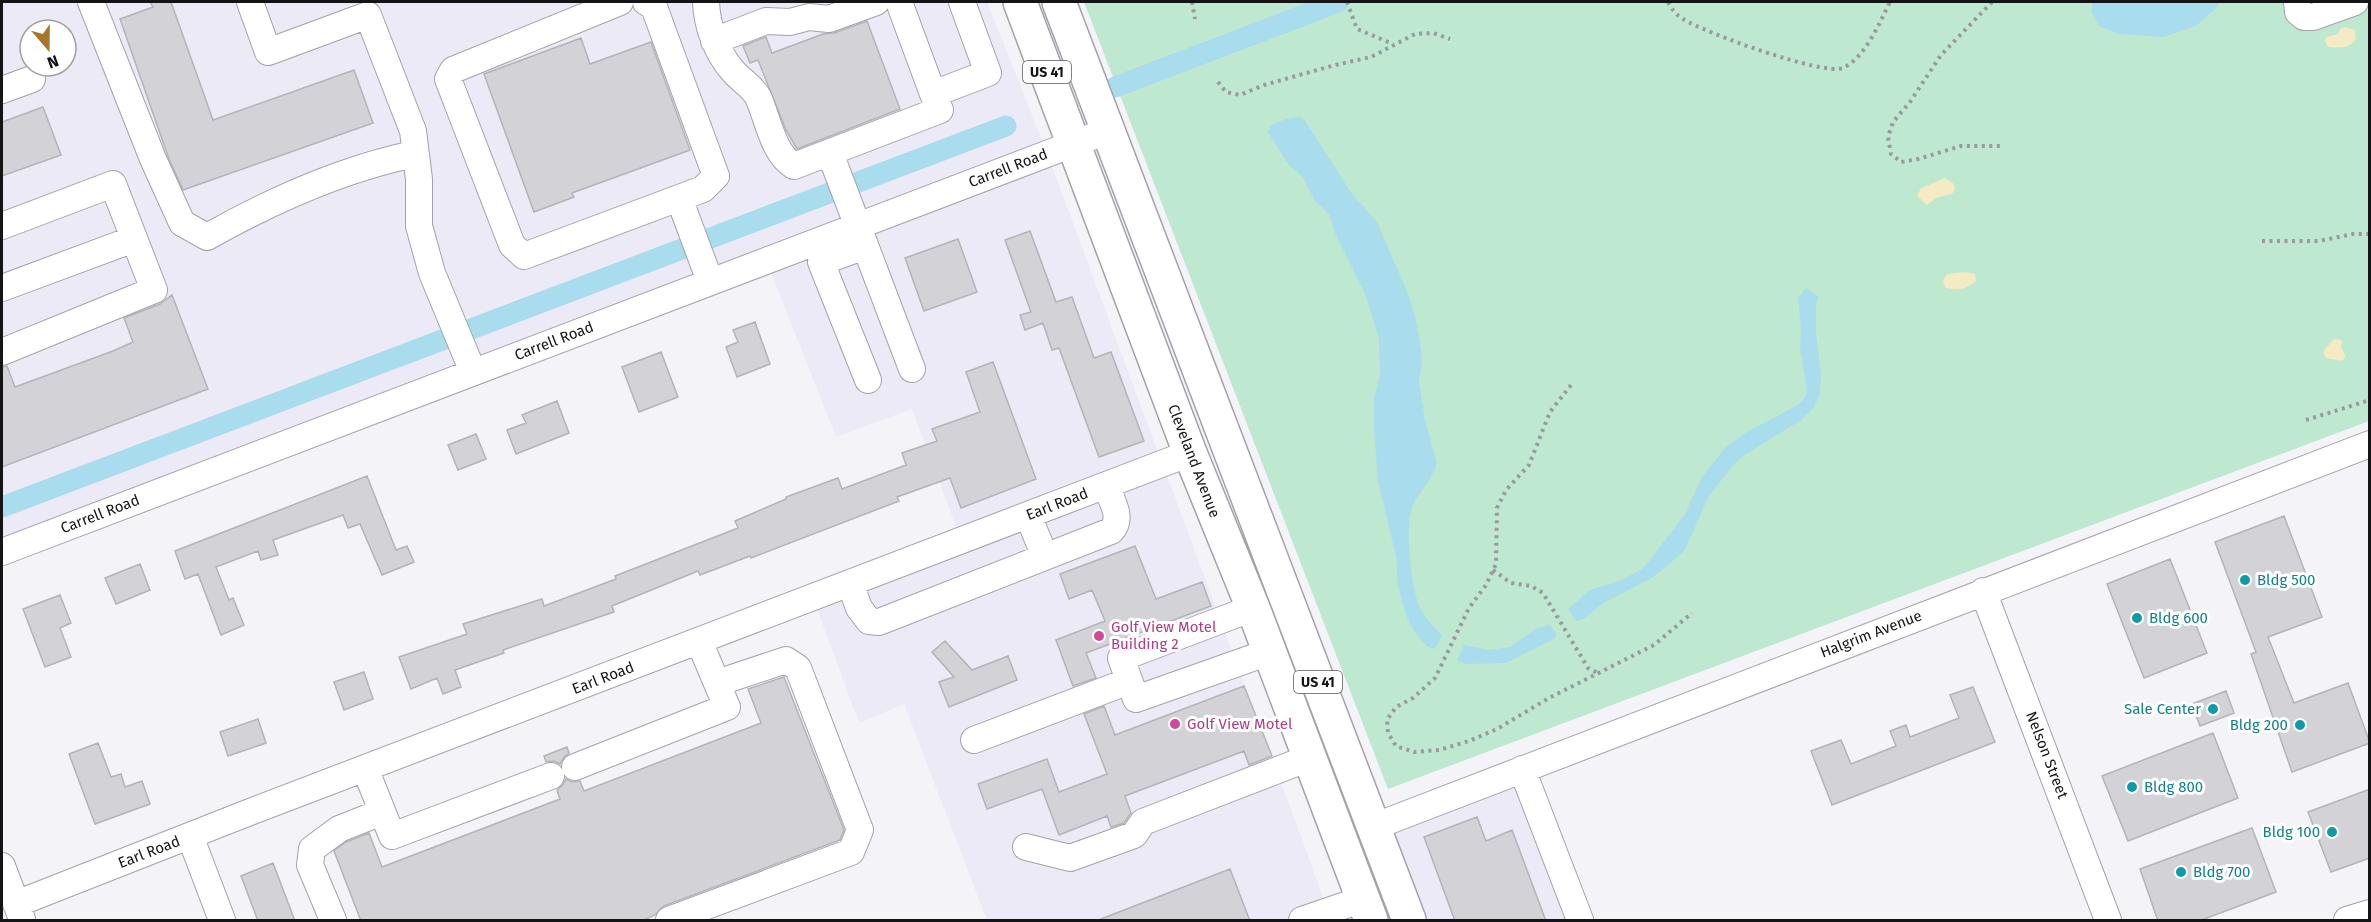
<svg xmlns="http://www.w3.org/2000/svg" width="2371" height="922" font-family="'Fira Sans',sans-serif">
<rect width="100%" height="100%" fill="#f3f3f8"/>
<path fill="#eceaf7" fill-rule="evenodd" d="M2,2H987L1043,143L2,538ZM30,30H66V66H30Z
M1051,164L1307,853L1331,920H987L904,704L859,723L817,609L966,553L912,409L836,437L770,270Z
M1530,767L1594,920H1418L1385,824Z"/>
<path fill="#bee8cf" d="M1084,2H2369V421L1388,789Z"/>
<path fill="#f4eac4" d="M2345,27L2355,30L2356,39C2349,49 2339,48 2328,47L2325,41L2326,37L2338,34L2340,29Z
M1945,178L1954,184L1955,189L1952,194L1938,197L1927,205L1917,196L1921,188Z
M1965,272L1975,274L1976,281C1965,290 1959,290 1945,288L1943,281L1947,274Z
M2334,339L2342,340L2341,347L2346,356L2342,361L2326,358L2323,353L2324,350Z"/>
<path fill="#a9ddee" d="M2093,2H2220L2215,9L2196,26L2163,37L2119,34L2099,26L2091,11Z
M1300,117L1304,119L1352,194L1377,222L1409,296L1416,320L1421,349L1422,365L1419,381L1425,420L1437,463C1433,480 1418,491 1412,508C1405,527 1411,592 1421,610C1426,619 1435,628 1442,635L1435,649L1426,646L1414,631L1407,618L1398,587L1396,556L1378,481L1374,430V399L1380,374L1379,339L1375,325L1365,294L1335,233L1329,214L1315,201L1302,176L1289,165L1268,132L1271,125L1286,119Z
M1806,288L1819,297L1816,304V333L1821,376L1819,397L1814,407L1801,420L1746,454L1734,464L1709,496L1684,551L1666,567L1650,579L1605,602L1583,619L1576,621L1568,609L1590,590L1619,581L1639,571L1647,564L1685,514L1702,477L1725,448L1745,433L1798,405L1805,397L1807,390L1800,348L1801,330L1798,298Z
M1550,625L1557,635L1554,639L1506,663L1466,664L1457,660L1464,645L1489,650L1510,647L1535,629Z"/>
<g fill="none" stroke-linecap="round" stroke-linejoin="round">
<path stroke="#a9ddee" stroke-width="21" d="M1115,87L1338,2
M2,507L1006,126"/>
</g>
<path fill="#d3d2d7" stroke="#b4b3b8" stroke-width="1.5" d="M150,2H171L213,120L354,70L373,123L183,190L169,159L120,19L153,7Z
M867,21L900,109L797,149L786,130L758,60L750,63L743,46L766,37L772,53L823,34L834,33Z
M581,38L590,64L651,42L690,150L572,193L574,197L534,212L484,74Z
M43,107L61,155L2,176V122Z
M1030,231L1056,302L1072,297L1094,358L1111,352L1144,441L1099,457L1059,348L1052,350L1043,323L1025,330L1020,315L1031,312L1005,240Z
M958,239L977,292L924,311L905,258Z
M172,295L208,389L2,467V367L7,366L15,387L113,351L133,342L124,318L160,304Z
M755,322L770,364L737,377L726,347L738,342L733,330Z
M661,352L678,397L639,412L622,367Z
M993,362L1036,479L961,508L950,478L897,497L899,501L751,558L750,556L700,575L698,571L612,606L614,612L503,650L504,653L455,670L461,687L443,694L437,678L411,689L399,657L467,634L463,624L542,599L544,606L616,579L615,576L738,528L735,521L786,499V497L838,478L842,489L906,465L902,453L937,441L932,429L980,412L966,372Z
M557,401L569,433L516,454L507,430L526,423L522,415Z
M476,434L486,459L458,470L448,445Z
M367,476L396,550L407,546L414,562L382,575L360,524L348,528L343,515L273,540L278,555L261,560L258,551L216,567L229,600L233,598L244,625L221,635L198,574L185,579L175,551Z
M2284,516L2322,617L2268,637L2294,703L2348,683L2370,743L2292,772L2251,654L2256,652L2215,542Z
M1135,546L1156,599L1202,582L1211,606L1086,653L1096,678L1073,686L1056,640L1105,621L1092,590L1069,599L1060,574Z
M2170,559L2207,653L2144,678L2107,584Z
M140,564L150,590L116,604L105,578Z
M60,595L71,623L60,628L71,657L45,667L23,609Z
M945,641L972,670L1008,656L1017,680L949,707L939,682L954,677L932,652Z
M364,672L373,699L344,710L334,682Z
M784,677L844,830L840,840L664,906L655,915L642,921H361L334,851L346,842L369,833L382,867L560,799L557,790L563,785L566,779L572,782L580,781L584,791L761,723L748,689Z
M1244,686L1272,756L1249,765L1244,751L1125,796L1131,813L1124,823L1111,827L1107,816L1059,835L1042,789L987,809L978,784L1047,759L1059,792L1107,774L1084,714L1104,706L1115,735Z
M1973,687L1995,742L1832,805L1811,751L1841,740L1851,764L1896,746L1890,731L1906,725L1910,737L1959,718L1950,695Z
M2226,691L2234,713L2200,726L2192,704Z
M258,719L266,743L228,756L220,732Z
M2213,733L2238,798L2128,841L2102,776Z
M98,743L111,777L121,774L125,787L142,781L150,804L95,824L69,754Z
M567,747L569,753L564,757L560,764L554,761L546,762L544,756Z
M2370,789V858L2331,872L2308,812Z
M1477,817L1486,841L1512,830L1546,921H1455L1424,837Z
M2252,828L2276,892L2199,921H2158L2140,869Z
M273,863L295,921H258L241,876Z
M1230,869L1250,921H1102L1101,919Z"/>
<g fill="none" stroke-linecap="round" stroke-linejoin="round">
<defs>
<path id="minor" d="M91,2L153,159L182,223L207,237C271,201 342,169 414,154
M250,2L268,52L368,15L413,131L419,179V226L432,273L473,372
M620,2L453,70L448,79L512,245L524,256L679,198L710,281
M646,2L654,7L716,176L703,189L679,198
M706,2C707,26 716,51 732,70C740,80 752,86 758,97C768,119 773,154 794,166L940,110L933,94L988,73L962,2
M899,2L933,94
M2297,2L2298,12L2304,17H2313L2355,2
M714,41L766,21L790,22L809,17L829,19L876,2
M2,90L32,79
M830,153L912,369
M2,226L113,184L154,290L2,352
M865,246L821,262L868,380
M2,288L134,239
M1028,515L1045,557
M2,552L1107,131
M850,583L859,608L869,621L879,622L1111,531C1124,518 1111,500 1106,486
M1983,591L2108,920
M1253,608L1121,658L1136,699L1269,652
M974,740L1129,681
M575,767L727,707L699,641
M365,768L392,836L551,776
M1522,769L1580,920
M1373,827L2370,444
M190,836L222,920
M1026,847L1070,858L1134,835L1143,822L1309,758
M2,866L22,919
M16,904L250,812L1190,453
M333,920L310,865L312,849L339,829L382,812
M669,920L851,852L860,830L798,668L786,660L717,683
M1302,920L1363,899
M2347,920L2370,913"/>
<path id="major" d="M1020,2L1190,453L1253,608L1371,920
M1059,2L1409,920"/>
</defs>
<use href="#minor" stroke="#a3a2a8" stroke-width="28"/>
<use href="#major" stroke="#a3a2a8" stroke-width="36"/>
<path stroke="#9a9a9e" stroke-width="4" stroke-dasharray="3 4.5" stroke-linecap="butt" d="M1192,2L1195,19
M1347,2L1357,29L1393,44
M1668,2C1672,9 1675,14 1683,19C1703,32 1823,76 1843,68C1865,58 1880,22 1890,2
M1992,2L1941,55L1910,102L1893,122L1888,137L1891,154L1901,162L1918,159L1961,146H2003
M1218,82L1226,92L1240,95L1264,85L1335,65L1371,57L1415,34L1433,33L1450,39
M2262,241H2319L2353,234H2370
M1571,385L1550,412L1529,465L1506,490L1497,508L1496,564L1486,585L1469,608L1435,678L1413,698L1396,707L1387,720L1388,733L1396,746L1414,752L1439,750L1469,741L1497,729L1549,698L1654,645L1692,613
M2306,420L2370,400
M1493,570L1511,583L1531,586L1543,593L1588,668L1598,673"/>
<use href="#minor" stroke="#fff" stroke-width="26"/>
<use href="#major" stroke="#fff" stroke-width="33"/>
</g>
<g fill="#0f9aa8" stroke="#fff" stroke-width="2">
<circle cx="2245" cy="580" r="6"/>
<circle cx="2137" cy="618" r="6"/>
<circle cx="2213" cy="709" r="6"/>
<circle cx="2300" cy="725" r="6"/>
<circle cx="2132" cy="787" r="6"/>
<circle cx="2332" cy="832" r="6"/>
<circle cx="2181" cy="872" r="6"/>
</g>
<g fill="#d1479c" stroke="#fff" stroke-width="2">
<circle cx="1099" cy="636" r="6"/>
<circle cx="1175" cy="724" r="6"/>
</g>
<g text-anchor="middle" stroke-width="6" stroke-linejoin="round" paint-order="stroke">
<g fill="#fff" stroke="#5a5a5c" stroke-width="1.5">
<rect x="1023" y="61" width="48" height="22" rx="4.5"/>
<rect x="1294" y="671" width="48" height="22" rx="4.5"/>
</g>
<g font-size="14" font-weight="bold" fill="#141416">
<text x="1047" y="77">US 41</text>
<text x="1318" y="687">US 41</text>
</g>
<g font-size="15" fill="#141416" stroke="#fff">
<text transform="translate(1008 168) rotate(-21)" y="5">Carrell Road</text>
<text transform="translate(554 341) rotate(-21)" y="5">Carrell Road</text>
<text transform="translate(1194 461) rotate(69)" y="5">Cleveland Avenue</text>
<text transform="translate(1057 504) rotate(-21)" y="5">Earl Road</text>
<text transform="translate(100 514) rotate(-21)" y="5">Carrell Road</text>
<text transform="translate(1871 634) rotate(-21)" y="5">Halgrim Avenue</text>
<text transform="translate(603 678) rotate(-21)" y="5">Earl Road</text>
<text transform="translate(2047 755) rotate(69)" y="5">Nelson Street</text>
<text transform="translate(149 852) rotate(-21)" y="5">Earl Road</text>
</g>
<g font-size="15" fill="#0d838f" stroke="#fff" text-anchor="start">
<text x="2257" y="585">Bldg 500</text>
<text x="2149" y="623">Bldg 600</text>
<text x="2201" y="714" text-anchor="end">Sale Center</text>
<text x="2288" y="730" text-anchor="end">Bldg 200</text>
<text x="2144" y="792">Bldg 800</text>
<text x="2320" y="837" text-anchor="end">Bldg 100</text>
<text x="2193" y="877">Bldg 700</text>
</g>
<g font-size="15" fill="#b23c85" stroke="#fff" text-anchor="start">
<text x="1111" y="632">Golf View Motel<tspan x="1111" dy="17">Building 2</tspan></text>
<text x="1187" y="729">Golf View Motel</text>
</g>
</g>
<rect width="2371" height="922" fill="none" stroke="#141416" stroke-width="6"/>
<g transform="translate(48 48) rotate(160)"><circle r="28" fill="#ffffff" stroke="#a1a1a2" stroke-width="1.5"/>
<path d="M0-4.5L10 22L0 15L-10 22Z" fill="#a6762a"/>
<text y="-9" font-size="16" font-weight="bold" text-anchor="middle" fill="#141416">N</text>
</g>
</svg>
